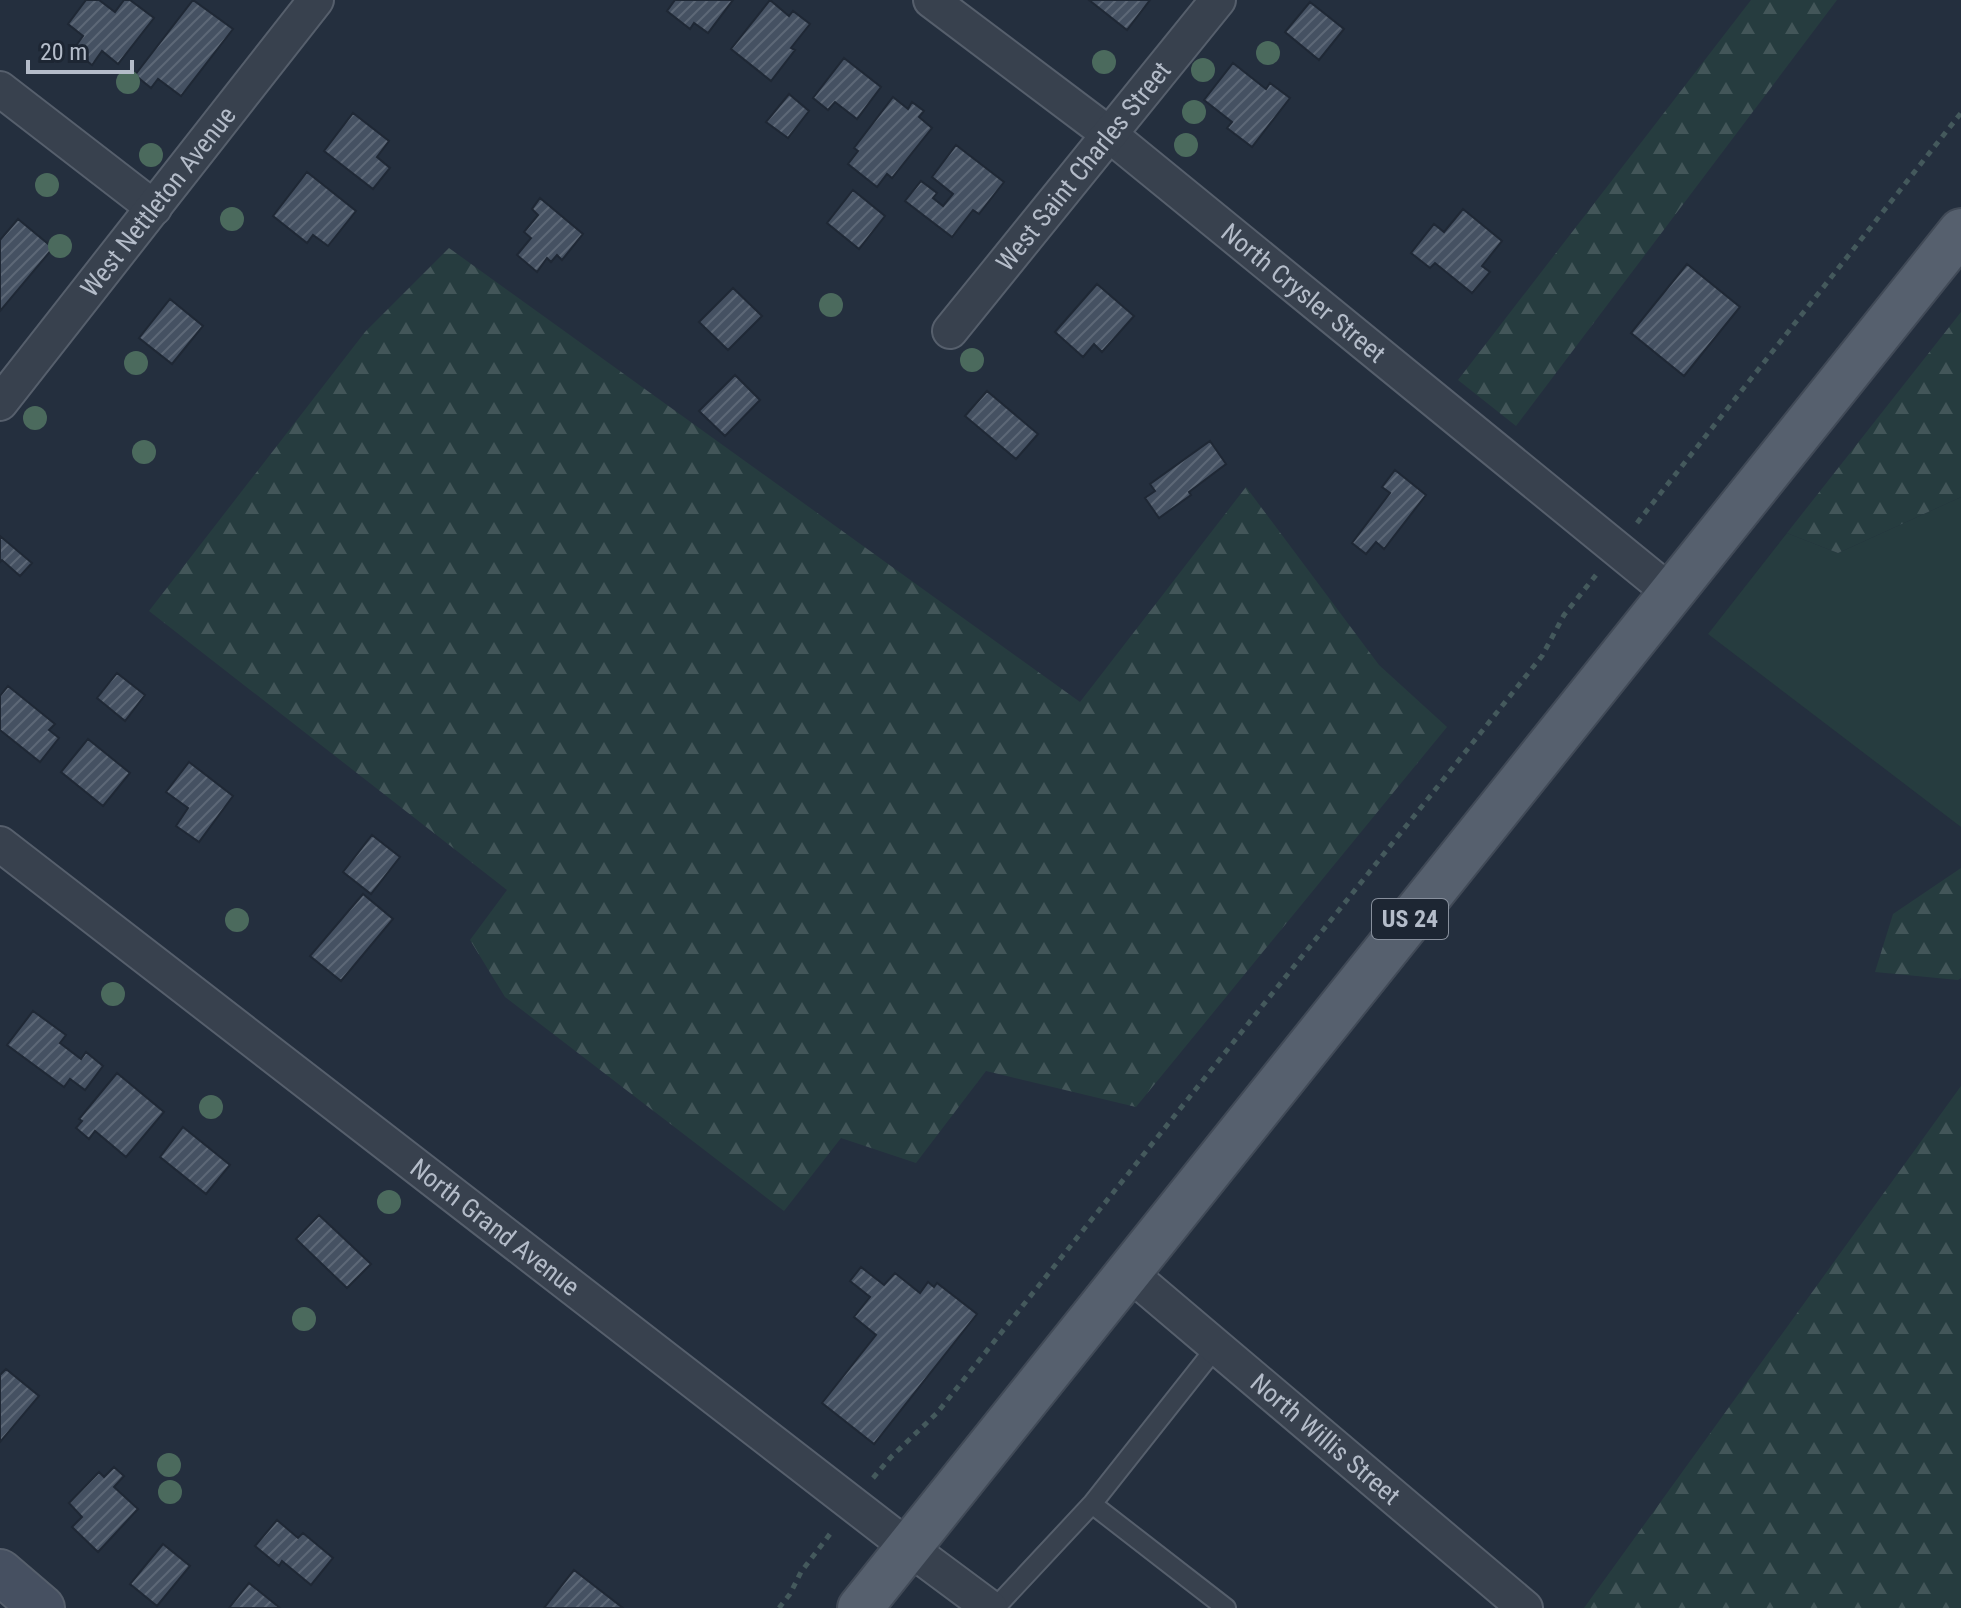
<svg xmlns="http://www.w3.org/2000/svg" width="1961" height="1608" font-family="'Roboto Condensed',sans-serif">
<defs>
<pattern id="forest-firs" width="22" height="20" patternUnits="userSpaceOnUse" patternTransform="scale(2)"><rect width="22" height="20" fill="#263c3f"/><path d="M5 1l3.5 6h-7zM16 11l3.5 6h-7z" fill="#435659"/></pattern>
<pattern id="building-hatch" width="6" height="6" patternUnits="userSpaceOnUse" patternTransform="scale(2)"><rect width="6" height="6" fill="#455162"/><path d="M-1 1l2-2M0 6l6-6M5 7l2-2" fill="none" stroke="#5d6877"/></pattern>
</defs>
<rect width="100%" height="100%" fill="#242f3e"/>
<path fill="#263c3f" d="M1961,497V827L1708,634L1787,533L1838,553Z"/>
<path fill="url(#forest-firs)" d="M1751,0H1837L1516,426L1458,380Z
M449,248L1080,702L1246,487L1379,665L1447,727L1136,1107L986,1071L916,1163L841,1138L784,1211L505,997L470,940L507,890L149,611L365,332Z
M1961,312V497L1838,553L1787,533Z
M1961,868V978L1958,980L1875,972L1893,914Z
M1961,1086V1608H1584Z"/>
<path fill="url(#building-hatch)" stroke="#1f2835" stroke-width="2" d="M86,0H99L115,12L124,0H130L154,18L118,64L102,51L92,65L73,50L83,36L68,24Z
M193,0L233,29L181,96L158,79L151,88L135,75Z
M675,0H733L708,33L694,23L690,29L667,11Z
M770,0L789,16L793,11L810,24L791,48L795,50L771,81L731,49Z
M1089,0H1150L1127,30Z
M1310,2L1344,29L1319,60L1285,32Z
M844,58L881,87L857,119L835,102L828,110L813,98Z
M1233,63L1266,89L1270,83L1290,98L1252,147L1227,128L1232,122L1204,100Z
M789,94L809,111L788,138L766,122Z
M893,97L908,109L912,102L924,111L919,117L932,128L892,178L887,174L877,187L848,164L858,151L854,148Z
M353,113L389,141L377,157L390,168L373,189L324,151Z
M956,145L1004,182L979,214L973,210L952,237L905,201L921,181L937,193L933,198L943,206L953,194L932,177Z
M307,172L356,211L328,246L313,235L307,243L273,216Z
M853,190L885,216L859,249L827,223Z
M540,198L583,234L562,260L557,255L551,262L547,258L537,272L517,255L531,238L524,232L538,215L532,209Z
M1463,209L1502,241L1482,266L1490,272L1472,293L1435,263L1430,268L1411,253L1434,224L1444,232Z
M18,219L53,248L0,311V240Z
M1687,264L1740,307L1684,376L1631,333Z
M1097,284L1134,316L1102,352L1094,344L1083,357L1055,332Z
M733,288L762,316L728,350L699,322Z
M170,299L203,326L172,364L139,338Z
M735,375L760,400L725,436L699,411Z
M987,391L1038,434L1016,459L965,416Z
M1210,441L1226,464L1189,492L1191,495L1159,518L1145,498L1155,491L1150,484Z
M1395,470L1426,495L1384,549L1376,542L1366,554L1352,543L1390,493L1382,487Z
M0,536L32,563L20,576L2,560L0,562Z
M117,673L145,695L125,721L97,698Z
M8,686L55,724L49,730L59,738L40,762L0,730V696Z
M88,739L130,773L103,806L61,772Z
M189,762L233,796L199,842L176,826L188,808L166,792Z
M372,835L400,857L371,894L343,872Z
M363,894L393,919L341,981L310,956Z
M33,1011L66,1035L60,1043L81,1059L86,1052L103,1066L85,1090L70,1079L64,1087L7,1045Z
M117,1073L164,1112L126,1157L95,1131L89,1139L76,1128L82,1121L79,1119Z
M183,1127L230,1165L206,1194L160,1157Z
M319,1215L371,1264L347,1288L296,1239Z
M861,1267L884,1285L895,1273L920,1293L928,1282L934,1287L937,1283L977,1314L874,1444L822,1403L876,1335L854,1317L870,1297L850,1281Z
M6,1369L39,1396L0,1442V1375Z
M114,1467L124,1476L114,1487L138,1509L98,1552L72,1527L82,1517L69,1503L99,1472L104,1477Z
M277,1520L298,1538L303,1533L333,1558L311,1585L282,1561L279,1566L255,1546Z
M163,1544L190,1566L157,1606L130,1584Z
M574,1570L623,1608H544Z
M249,1583L280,1608H229Z"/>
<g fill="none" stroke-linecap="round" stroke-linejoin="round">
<defs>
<path id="lane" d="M1092,1504L1226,1608
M995,1608L1092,1504L1217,1346"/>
<g id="street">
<path id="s1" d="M931,0L1110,135L1671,593"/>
<path d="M0,89L154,208"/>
<path id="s2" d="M950,331L1218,0"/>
<path id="s3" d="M0,403L316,0"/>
<path id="s4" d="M0,844L908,1547L990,1608"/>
<path id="s5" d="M1127,1271L1525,1608"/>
</g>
<path id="secondary" d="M0,1572L42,1608"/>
<path id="primary" d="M860,1608L1961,231"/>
</defs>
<use href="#lane" stroke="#565f6c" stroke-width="22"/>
<use href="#street" stroke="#565f6c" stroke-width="38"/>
<use href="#secondary" stroke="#565f6c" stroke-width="48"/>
<use href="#primary" stroke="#414a57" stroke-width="48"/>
<path stroke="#44595c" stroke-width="5" stroke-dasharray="6 6" stroke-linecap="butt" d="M1637,523L1961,113
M873,1478L891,1457L937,1413L1542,656L1564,615L1596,575
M779,1608L790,1594L801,1572L833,1530"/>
<use href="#lane" stroke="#38414e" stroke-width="18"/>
<use href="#street" stroke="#38414e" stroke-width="34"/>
<use href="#secondary" stroke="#465061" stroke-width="44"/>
<use href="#primary" stroke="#56606e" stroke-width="44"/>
</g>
<g fill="#4b6a5d">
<circle cx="1268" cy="53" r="12"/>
<circle cx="1104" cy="62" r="12"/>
<circle cx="1203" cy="70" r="12"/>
<circle cx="128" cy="82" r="12"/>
<circle cx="1194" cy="112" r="12"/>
<circle cx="1186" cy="145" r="12"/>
<circle cx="151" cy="155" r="12"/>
<circle cx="47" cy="185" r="12"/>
<circle cx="232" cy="219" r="12"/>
<circle cx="60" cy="246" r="12"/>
<circle cx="831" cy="305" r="12"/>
<circle cx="972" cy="360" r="12"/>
<circle cx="136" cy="363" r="12"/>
<circle cx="35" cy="418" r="12"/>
<circle cx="144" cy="452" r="12"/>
<circle cx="237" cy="920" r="12"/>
<circle cx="113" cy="994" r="12"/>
<circle cx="211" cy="1107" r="12"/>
<circle cx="389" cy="1202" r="12"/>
<circle cx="304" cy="1319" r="12"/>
<circle cx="169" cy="1465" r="12"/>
<circle cx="170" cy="1492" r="12"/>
</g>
<g text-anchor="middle" stroke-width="7" stroke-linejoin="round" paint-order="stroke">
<rect fill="#1d2633" stroke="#878f9c" stroke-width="2" x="1372" y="899" width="76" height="40" rx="6"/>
<g font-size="24" font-weight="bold" fill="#b4bcc9">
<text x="1410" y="927">US 24</text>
</g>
<g font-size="26" fill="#b4bcc9" stroke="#1d2633">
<text dy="9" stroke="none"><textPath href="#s2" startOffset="212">West Saint Charles Street</textPath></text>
<text dy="9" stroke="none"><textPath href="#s3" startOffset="256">West Nettleton Avenue</textPath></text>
<text dy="9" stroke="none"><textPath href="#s1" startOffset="474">North Crysler Street</textPath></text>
<text dy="9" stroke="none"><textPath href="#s4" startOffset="626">North Grand Avenue</textPath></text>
<text dy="9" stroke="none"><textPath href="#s5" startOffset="260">North Willis Street</textPath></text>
</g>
</g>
<path d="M28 60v12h104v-12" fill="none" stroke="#b4bcc9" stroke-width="4"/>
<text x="40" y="60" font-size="24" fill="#b4bcc9" stroke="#1d2633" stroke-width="6" paint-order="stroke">20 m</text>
</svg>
